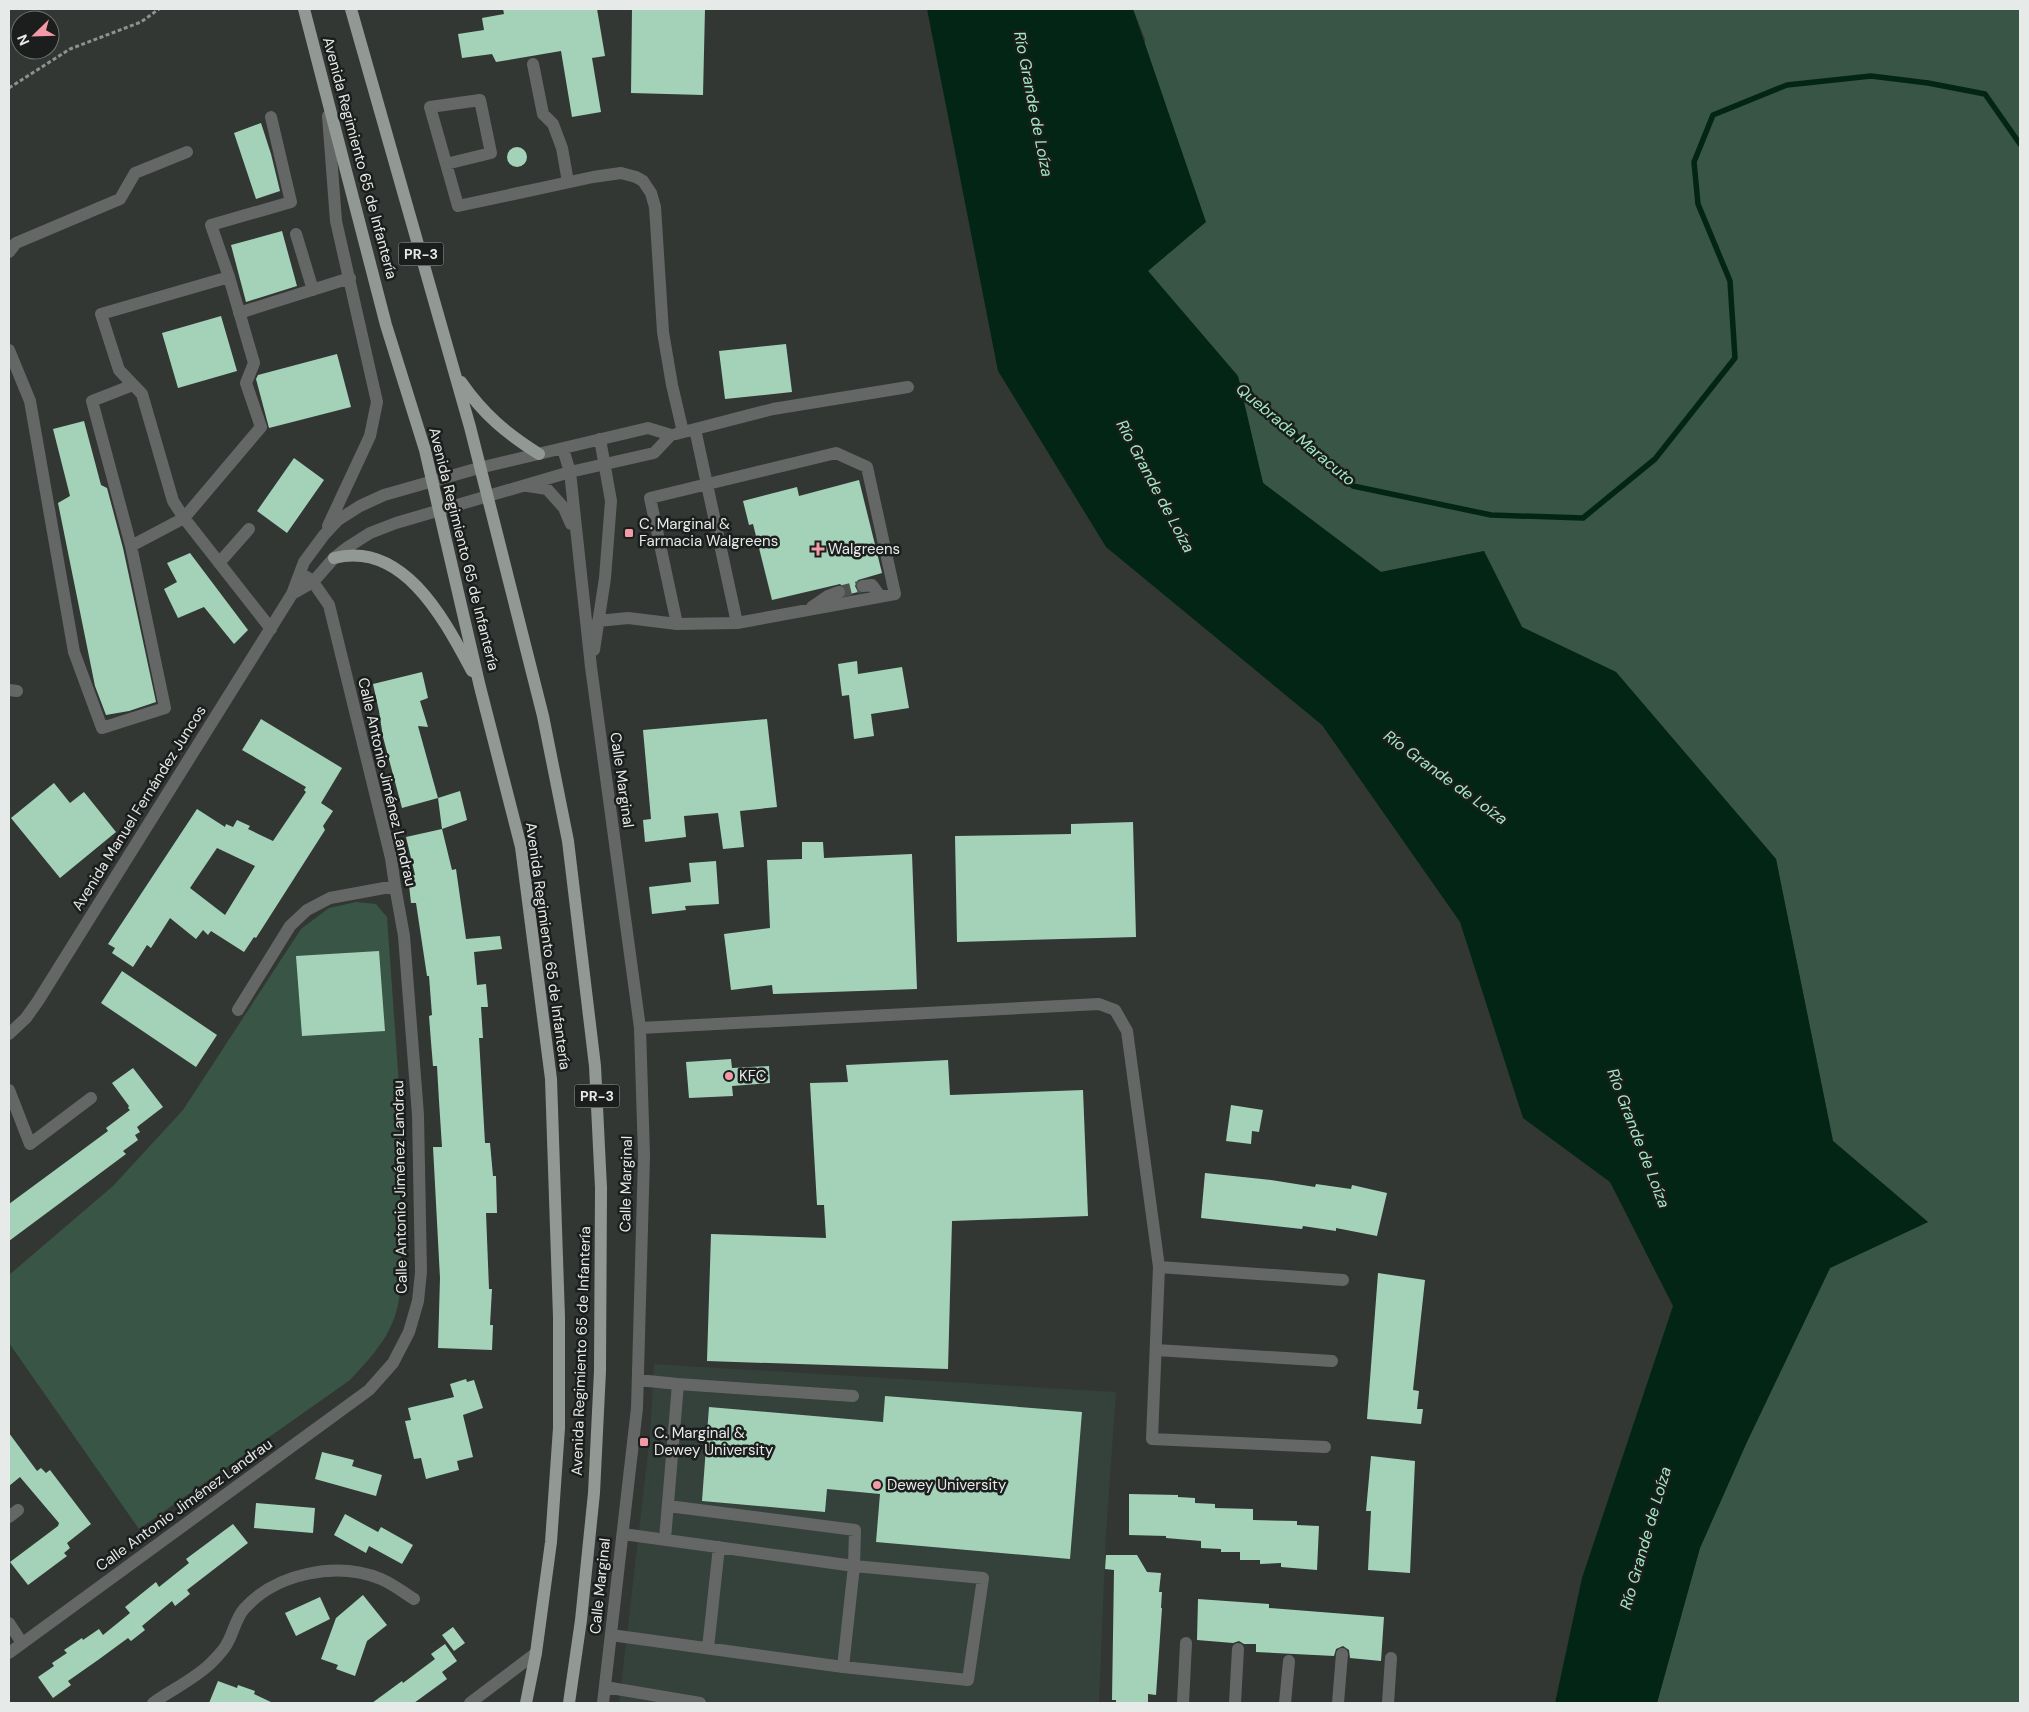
<svg xmlns="http://www.w3.org/2000/svg" width="2029" height="1712" font-family="'DM Sans',sans-serif">
<rect width="100%" height="100%" fill="#323734"/>
<path fill="#35413b" d="M654,1364L1116,1392L1106,1535L1099,1703H619L650,1435Z"/>
<path fill="#395546" d="M1133,9H2020V1703H1657L1700,1548L1746,1444L1830,1268L1928,1222L1833,1141L1776,859L1616,672L1522,627L1484,551L1381,572L1263,483L1237,376L1148,271L1145,39Z
M356,902L376,904L387,917L400,1099L401,1283C398,1328 380,1348 350,1380L139,1529L9,1343V1275L113,1186L183,1110L301,929L329,908Z"/>
<path fill="#032516" d="M927,9H1133L1206,222L1148,271L1238,376L1263,483L1381,572L1484,551L1522,627L1616,672L1776,859L1833,1141L1928,1222L1830,1268L1746,1444L1700,1548L1657,1703H1555L1582,1578L1673,1306L1610,1182L1523,1118L1460,922L1322,725L1106,547L998,371Z"/>
<g fill="none" stroke-linecap="round" stroke-linejoin="round">
<path stroke="#032516" stroke-width="5.5" d="M1234,381L1353,486L1491,515L1583,518L1655,459L1735,358L1730,281L1698,204L1694,162L1713,115L1787,85L1871,76L1928,83L1985,94L2020,144"/>
</g>
<path fill="#a4d2b8" fill-rule="evenodd" d="M503,9H597L605,56L592,58L601,112L572,117L561,51L496,62L492,54L462,58L458,34L484,30L482,18L504,14Z
M632,9H705L703,95L631,93Z
M261,123L271,154L280,191L256,199L234,133Z
M507 157a10 10 0 1 1 20 0a10 10 0 1 1-20 0Z
M282,231L297,286L246,302L231,245Z
M221,316L237,371L178,388L162,333Z
M786,344L792,392L725,399L719,351Z
M337,354L351,407L269,428L256,379L258,375Z
M84,421L101,485L107,488L123,548L156,702L129,711L106,715L95,686L58,503L70,496L53,429Z
M294,458L324,480L287,533L257,511Z
M859,480L882,573L858,580L855,586L858,592L846,595V589L840,584L772,600L753,524L749,525L743,501L797,487L799,496Z
M190,553L248,630L234,644L204,607L178,618L164,589L177,582L167,563Z
M857,661L858,674L902,667L909,708L871,714L874,736L854,739L849,695L842,696L838,664Z
M422,672L428,698L420,701L428,727L418,726L438,798L402,808L383,737L379,711L373,684Z
M261,719L342,768L321,803L333,811L323,826L325,830L256,938L254,937L244,952L211,931L208,935L203,930L196,939L170,918L151,948L147,945L133,967L112,953L115,948L108,944L197,809L225,827L226,824L233,827L237,820L250,826L248,829L273,841L306,792L304,790L306,787L242,750ZM217,848L255,866L225,915L190,888Z
M767,719L777,807L740,811L744,847L723,849L718,813L684,816L686,837L645,842L643,820L651,819L643,730Z
M54,783L70,803L84,792L116,832L60,878L11,818Z
M460,791L467,820L442,829L438,798Z
M1133,822L1136,937L957,942L955,836L1071,834V824Z
M442,829L452,870L456,869L466,939L500,936L502,949L474,952L477,985L486,984L488,1007H481L483,1038H479L485,1143H490L493,1176H496L497,1213H486L489,1289H492L490,1325H493L492,1350L438,1348L440,1278L433,1147H442L439,1101L437,1066H433L431,1042L429,1016L432,1015L429,976H427L416,903H411L408,876L415,875L406,837Z
M802,842H823L824,858L912,854L917,989L773,994L772,985L731,990L724,934L770,928L767,860L802,859Z
M716,861L719,904L685,906L686,910L652,914L649,887L691,882L689,863Z
M379,951L385,1031L302,1036L296,956Z
M122,971L217,1035L196,1067L101,1003Z
M731,1059L732,1068L769,1066L770,1083L732,1086L733,1096L689,1098L686,1062Z
M948,1060L950,1095L1083,1090L1088,1216L952,1221L948,1369L707,1361L711,1234L826,1238L824,1205H817L810,1083L848,1082L846,1065Z
M133,1068L163,1107L137,1127L140,1132L135,1135L138,1140L123,1151L126,1154L9,1241V1204L108,1131L106,1128L130,1110L128,1108L129,1106L112,1083Z
M1231,1105L1263,1110L1259,1132L1252,1131L1251,1144L1226,1141Z
M1205,1173L1271,1180L1315,1187L1316,1184L1351,1189L1352,1185L1387,1193L1377,1236L1336,1228V1231L1303,1226L1302,1229L1201,1218Z
M1378,1273L1425,1280L1413,1390L1419,1391L1417,1409H1423L1421,1424L1367,1419Z
M466,1379L467,1382L474,1380L483,1408L463,1415L473,1457L457,1461L459,1470L426,1479L421,1458L414,1459L405,1421L411,1420L408,1408L454,1397L450,1384Z
M885,1396L1082,1412L1070,1559L876,1542L880,1494L827,1489L825,1512L702,1501L709,1407L883,1422Z
M9,1433L37,1471L41,1468L46,1473L50,1470L91,1524L67,1543L70,1548L64,1553L67,1556L28,1585L10,1562L58,1526L59,1523L20,1477L9,1486Z
M322,1452L354,1460L352,1466L382,1475L376,1496L315,1479Z
M1371,1456L1415,1461L1410,1573L1368,1570L1371,1511H1366Z
M1129,1494L1178,1495V1497L1195,1498V1503L1215,1504V1508L1253,1509V1520L1297,1521V1525L1319,1526L1317,1570L1281,1567V1563L1260,1564V1560H1240V1552H1221V1549L1201,1548V1541L1166,1538V1536L1129,1535Z
M256,1503L315,1508L313,1533L254,1528Z
M345,1514L378,1532L381,1527L413,1545L402,1564L369,1546L366,1553L334,1535Z
M233,1524L248,1543L187,1590L190,1594L175,1606L172,1601L142,1626L145,1630L131,1641L128,1638L98,1660L68,1681L71,1685L53,1698L38,1677L54,1666L52,1663L67,1653L64,1650L82,1638L83,1640L99,1629L103,1635L130,1613L125,1607L156,1582L159,1587L189,1563L186,1559Z
M1106,1555H1137L1147,1572L1161,1573L1159,1592H1162L1161,1608H1162L1156,1695L1148,1694V1703H1116V1700H1112L1114,1570L1105,1569Z
M363,1595L387,1625L367,1641L355,1676L336,1669L338,1665L321,1659L336,1618Z
M320,1597L330,1619L296,1636L285,1613Z
M1198,1599L1269,1604V1608L1384,1617L1381,1661L1350,1658L1349,1650L1343,1646L1336,1649L1334,1656L1256,1652V1644H1244L1239,1641L1233,1643L1197,1640Z
M453,1627L465,1643L454,1651L442,1635Z
M445,1644L457,1661L442,1672L447,1679L414,1703H372L402,1681L403,1683L435,1659L431,1654Z
M218,1681L237,1688L238,1685L255,1691L254,1694L273,1703H209Z"/>
<g fill="none" stroke-linecap="round" stroke-linejoin="round">
<path stroke="#4d524f" stroke-width="12" stroke-dasharray="12 6" stroke-linecap="butt" d="M839,592L863,586"/>
<path stroke="#8d918f" stroke-width="3" stroke-dasharray="4 2.5" stroke-linecap="butt" d="M9,88L70,49L141,22L159,9"/>
<path stroke="#656766" stroke-width="12" d="M533,64L543,114L553,124L562,148L568,182
M328,116L336,221L377,402L370,436L328,526
M446,164L491,153L480,100L430,107L458,206L593,177L621,173L636,177L643,181L651,193L655,207L663,332L672,385L683,432
M296,234L313,290
M9,252L16,243L120,199L135,173L187,152
M229,277L211,225L291,202L271,117
M239,313L350,278
M9,350L30,401L74,652L102,728L165,708L131,546L92,401L133,385
M695,429L737,623
M676,434L773,409L908,387
M563,449L570,472L591,667L640,1028L644,1156L637,1408L603,1703
M528,486L547,489L564,508L571,524
M131,546L184,518L261,427L246,383L254,363L229,277L101,314L119,370L142,394L173,501L184,518L271,629
M219,563L249,529
M863,586L872,585L880,596
M812,607L828,596L839,592
M598,621L628,618L677,624L737,623L895,594L867,467L836,453L650,498L677,624
M594,650L605,578L611,501L600,439
M9,690L17,691
M238,1010L290,926L307,910L330,898L395,886
M640,1028L1099,1004L1115,1010L1127,1031L1159,1267L1152,1439L1325,1447
M9,1034L26,1018L38,1001L292,594L304,562L324,535L338,520L360,506L384,495L479,468L648,428L671,435L654,453L570,472L396,523L370,533L348,547L334,558L313,582L292,594
M9,1090L30,1144L91,1098
M1159,1267L1343,1280
M1156,1350L1332,1361
M638,1380L678,1384L665,1539
M678,1384L853,1396
M668,1506L855,1530L854,1566L983,1578L968,1680L843,1667
M9,1517L18,1510
M9,1623L22,1643
M611,1635L843,1667L854,1566L623,1534
M708,1648L719,1547
M9,1653L369,1390L393,1363L409,1332L418,1301L421,1272L418,1115L404,936L395,886L391,858L329,605L313,582L307,577
M605,1687L700,1703
M153,1703C171,1690 193,1680 210,1664C215,1659 221,1653 225,1647C233,1636 235,1619 244,1609C276,1573 337,1561 381,1579C393,1584 404,1593 414,1599
M470,1703L536,1653
M1183,1703L1186,1643
M1235,1703L1238,1649
M1285,1703L1289,1661
M1338,1703L1342,1654
M1388,1703L1391,1658"/>
<path stroke="#929894" stroke-width="12" d="M304,9L386,325L425,450L480,687L521,847L551,1079L559,1317V1428L551,1542L536,1653L526,1703
M351,9L470,427L543,716L568,841L595,1066L601,1188L600,1371L594,1493L581,1620L569,1703
M461,382C484,415 506,433 539,454
M334,558C404,540 445,621 472,671"/>
</g>
<g fill="#f39aa7" stroke="#1b1e1c" stroke-width="2">
<rect x="624" y="528" width="10" height="10" rx="2.5"/>
<path d="M815.5 541.5h5v5h5v5h-5v5h-5v-5h-5v-5h5z"/>
<circle cx="729" cy="1076" r="5"/>
<rect x="639" y="1437" width="10" height="10" rx="2.5"/>
<circle cx="877" cy="1485" r="5"/>
</g>
<g text-anchor="middle" stroke-width="5" stroke-linejoin="round" paint-order="stroke">
<g fill="#1b1e1c" stroke="#a9adab" stroke-width="1">
<rect x="398.5" y="242.5" width="45" height="23" rx="4"/>
<rect x="574.5" y="1084.5" width="45" height="23" rx="4"/>
</g>
<g font-size="14" font-weight="bold" fill="#e6eae8">
<text x="421" y="259">PR-3</text>
<text x="597" y="1101">PR-3</text>
</g>
<g font-size="15" fill="#e6eae8" stroke="#1b1e1c">
<text transform="translate(360 158) rotate(75)" y="5">Avenida Regimiento 65 de Infantería</text>
<text transform="translate(464 549) rotate(76)" y="5">Avenida Regimiento 65 de Infantería</text>
<text transform="translate(622 780) rotate(82)" y="5">Calle Marginal</text>
<text transform="translate(387 782) rotate(77)" y="5">Calle Antonio Jiménez Landrau</text>
<text transform="translate(139 808) rotate(-58)" y="5">Avenida Manuel Fernández Juncos</text>
<text transform="translate(548 946) rotate(82)" y="5">Avenida Regimiento 65 de Infantería</text>
<text transform="translate(626 1184) rotate(-89)" y="5">Calle Marginal</text>
<text transform="translate(400 1187) rotate(-91)" y="5">Calle Antonio Jiménez Landrau</text>
<text transform="translate(581 1351) rotate(-88)" y="5">Avenida Regimiento 65 de Infantería</text>
<text transform="translate(184 1505) rotate(-36)" y="5">Calle Antonio Jiménez Landrau</text>
<text transform="translate(600 1586) rotate(-84)" y="5">Calle Marginal</text>
</g>
<g font-size="15" fill="#e6eae8" stroke="#1b1e1c" text-anchor="start">
<text x="639" y="529">C. Marginal &amp;<tspan x="639" dy="17">Farmacia Walgreens</tspan></text>
<text x="828" y="554">Walgreens</text>
<text x="739" y="1081">KFC</text>
<text x="654" y="1438">C. Marginal &amp;<tspan x="654" dy="17">Dewey University</tspan></text>
<text x="887" y="1490">Dewey University</text>
</g>
<g font-size="16" font-style="italic" fill="#a1eac3" stroke="#1b1e1c">
<text transform="translate(1034 104) rotate(79)" y="6">Río Grande de Loíza</text>
<text transform="translate(1296 434) rotate(40)" y="6">Quebrada Maracuto</text>
<text transform="translate(1156 486) rotate(62)" y="6">Río Grande de Loíza</text>
<text transform="translate(1446 777) rotate(36)" y="6">Río Grande de Loíza</text>
<text transform="translate(1639 1138) rotate(69)" y="6">Río Grande de Loíza</text>
<text transform="translate(1645 1538) rotate(-74)" y="6">Río Grande de Loíza</text>
</g>
</g>
<rect width="2029" height="1712" fill="none" stroke="#e6eae8" stroke-width="20"/>
<g transform="translate(35 35) rotate(247)"><circle r="24" fill="#1b1e1c" stroke="#6c706e"/>
<path d="M0-4L9 19L0 12L-9 19Z" fill="#f39aa7"/>
<text y="-8" font-size="14" font-weight="bold" text-anchor="middle" fill="#e6eae8">N</text>
</g>
</svg>
